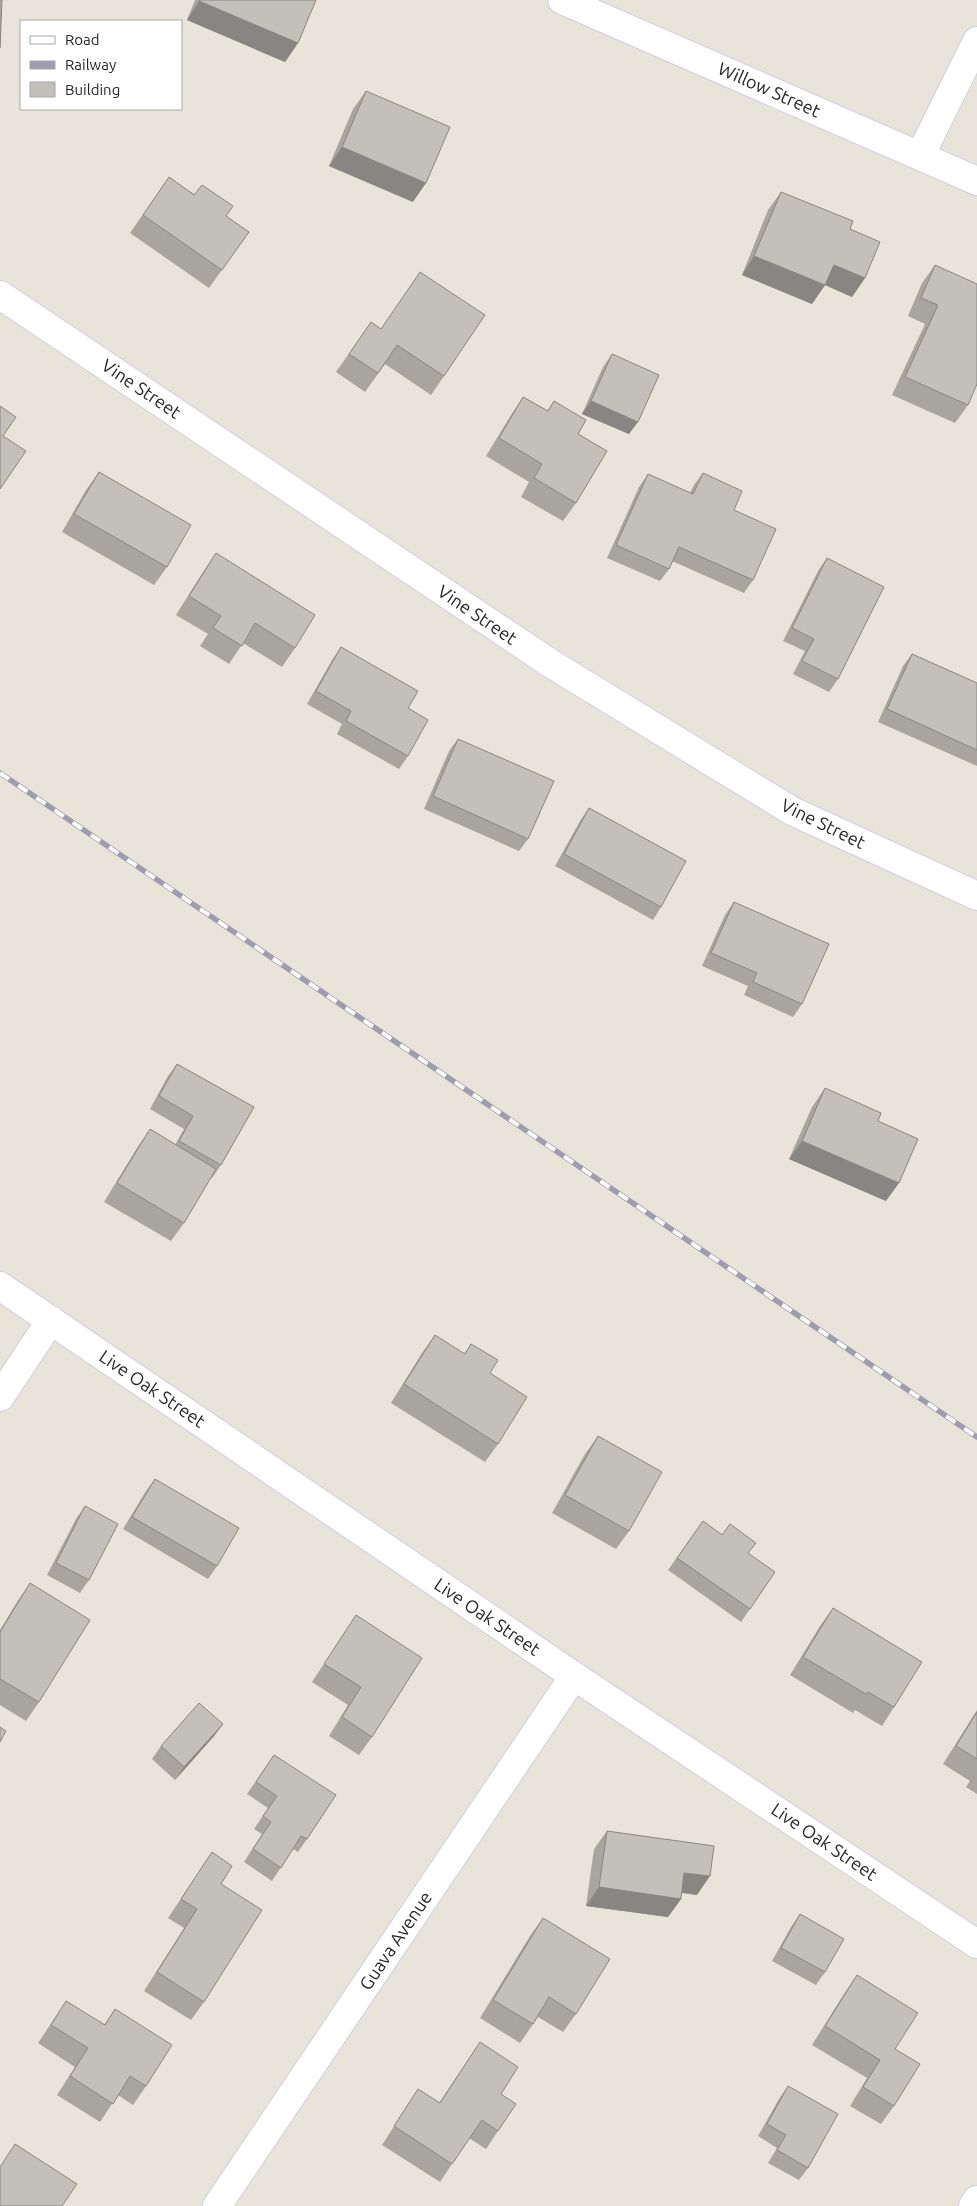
<svg xmlns="http://www.w3.org/2000/svg" width="977" height="2206" font-family="Ubuntu,sans-serif">
<rect width="100%" height="100%" fill="#e8e4d9"/>
<g fill="none" stroke-linecap="round" stroke-linejoin="round">
<defs>
<path id="minor" d="M562,0L977,181
M920,156L977,41
M0,295L550,663L792,811L977,896
M0,1286L574,1676L977,1944
M0,1397L51,1320
M217,2206L574,1676
M973,2206L977,2200"/>
</defs>
<use href="#minor" stroke="#cfcfde" stroke-width="30"/>
<use href="#minor" stroke="#fff" stroke-width="28"/>
<defs>
<path id="rail" d="M0,773L977,1437"/>
</defs>
<use href="#rail" stroke="#9e9daf" stroke-width="5.5"/>
<use href="#rail" stroke="#fff" stroke-width="4" stroke-dasharray="11" stroke-linecap="butt"/>
</g>
<path fill="#a8a59f" d="M195,0H316L298,43L285,62L187,20Z
M366,91L413,202L329,166L353,109Z
M169,177L249,232L209,288L130,233Z
M781,192L850,229L865,278L852,297L825,285L812,304L742,275L768,210Z
M935,265L968,405L955,423L892,395L925,324L908,316L922,283Z
M371,322L444,376L431,395L385,364L365,392L336,372Z
M612,354L629,434L582,414L603,367Z
M523,397L547,411L554,401L578,434L576,503L563,521L521,497L529,482L486,456L511,415Z
M99,472L167,567L154,585L62,532L86,490Z
M703,473L734,510L753,580L744,593L672,561L669,569L660,581L607,558L639,487L648,474L690,493L694,485Z
M216,553L295,648L282,667L243,643L229,664L200,646L208,634L176,615L203,572Z
M827,558L838,679L829,692L793,674L805,651L783,641L818,571Z
M341,647L408,708V756L399,769L337,734L342,724L307,704L332,660Z
M912,654L977,683V766L878,722L903,666Z
M458,739L528,839L519,851L424,809L449,751Z
M589,808L661,907L653,920L555,866L580,821Z
M734,902L802,1004L793,1017L744,995L748,986L702,966L725,915Z
M177,1064L221,1165L212,1178L211,1177L184,1223L171,1241L104,1202L137,1148L150,1129L175,1145L184,1129L150,1109L168,1076Z
M825,1088L878,1121L886,1201L789,1159L812,1107Z
M435,1335L464,1354L471,1344L490,1373L498,1444L485,1462L391,1403L422,1353Z
M598,1436L629,1531L616,1549L552,1513L585,1454Z
M155,1479L217,1566L208,1579L123,1529L146,1491Z
M85,1506L89,1580L80,1593L47,1575L76,1519Z
M703,1521L775,1572L741,1622L668,1570Z
M30,1583L39,1702L26,1721L0,1705V1630L17,1602Z
M833,1608L894,1707L882,1726L855,1710L853,1713L790,1675L820,1626Z
M356,1615L372,1737L359,1755L329,1736L348,1705L312,1682Z
M977,1710V1794L966,1787L970,1781L943,1764Z
M223,1724L214,1736L175,1780L152,1759L161,1746Z
M274,1755L307,1839L298,1852L293,1849L272,1881L244,1862L262,1834L254,1829L268,1808L247,1794Z
M607,1831L697,1895L682,1893L681,1899L668,1917L586,1906L594,1849Z
M212,1852L221,1884L204,2002L191,2020L144,1991L184,1928L168,1918Z
M800,1914L825,1972L816,1985L772,1961L791,1927Z
M543,1918L576,2014L563,2032L538,2017L520,2043L480,2018L530,1936Z
M857,1975L895,2049L894,2106L881,2124L850,2106L867,2078L812,2045L844,1994Z
M66,2001L104,2025L115,2009L146,2086L133,2105L118,2095L100,2122L57,2095L75,2067L38,2043Z
M480,2042L501,2094L498,2131L486,2149L469,2138L440,2182L382,2145L418,2089L439,2103Z
M788,2086L808,2168L799,2180L768,2163L777,2148L758,2136L779,2099Z"/>
<path fill="#888682" d="M199,1L298,43L285,62L187,20Z
M342,147L426,183L413,202L329,166Z
M754,256L834,265L865,278L852,297L825,285L812,304L742,275Z
M591,401L638,422L629,434L582,414Z
M802,1141L899,1183L886,1201L789,1159Z
M223,1724L214,1736L175,1780L184,1767Z
M684,1873L710,1876L697,1895L671,1891Z
M599,1887L681,1899L668,1917L586,1906Z"/>
<path fill="#c3c0b9" stroke="#888682" d="M0,0H2L0,48Z
M200,0H316L298,43L199,1Z
M366,91L450,127L426,183L342,147Z
M169,177L194,195L202,185L233,206L226,216L249,232L222,270L143,215Z
M781,192L853,221L850,229L880,242L865,278L834,265L825,285L754,256Z
M935,265L977,284V384L968,405L905,377L938,305L921,298Z
M420,272L485,315L444,376L397,345L378,373L349,354L371,322L381,329Z
M612,354L659,375L638,422L591,401Z
M523,397L548,411L554,401L586,420L578,434L607,451L576,503L534,478L542,464L499,438Z
M0,406L16,417L3,436L26,451L0,489Z
M99,472L191,525L167,567L74,514Z
M703,473L742,491L734,510L776,529L753,580L679,547L669,569L616,545L648,474L693,494Z
M216,553L315,615L295,648L255,623L242,646L213,628L221,616L189,596Z
M827,558L884,587L838,679L802,661L814,639L792,628Z
M341,647L418,691L408,708L428,720L408,756L346,721L351,711L316,691Z
M912,654L977,683V750L887,709Z
M458,739L554,781L528,839L433,796Z
M589,808L686,861L661,907L564,854Z
M734,902L829,944L802,1004L753,982L757,973L711,953Z
M177,1064L254,1107L221,1165L179,1141L193,1116L159,1096Z
M825,1088L881,1113L878,1121L918,1139L899,1183L802,1141Z
M150,1129L216,1169L184,1223L117,1183Z
M435,1335L465,1354L471,1344L498,1360L490,1373L527,1397L498,1444L404,1384Z
M598,1436L662,1472L629,1531L565,1495Z
M155,1479L239,1528L217,1566L132,1517Z
M85,1506L118,1524L89,1580L56,1563Z
M703,1521L722,1535L730,1524L756,1543L748,1553L775,1572L750,1609L677,1558Z
M30,1583L90,1620L39,1702L0,1679V1632Z
M833,1608L922,1662L894,1707L868,1692L866,1694L803,1657Z
M356,1615L422,1658L372,1737L342,1717L361,1687L324,1664Z
M199,1703L223,1724L184,1767L161,1746Z
M977,1712V1759L956,1746Z
M0,1727L6,1731L0,1742Z
M274,1755L336,1795L307,1839L301,1836L281,1868L253,1849L271,1822L263,1816L277,1796L256,1782Z
M607,1831L714,1846L710,1876L684,1873L681,1899L599,1887Z
M212,1852L232,1866L221,1884L262,1910L204,2002L157,1972L197,1909L181,1899Z
M800,1914L844,1939L825,1972L781,1948Z
M543,1918L610,1959L576,2014L549,1997L533,2024L493,2000Z
M857,1975L918,2013L895,2049L920,2064L894,2106L863,2087L880,2060L825,2026Z
M66,2001L105,2025L115,2009L172,2045L146,2086L130,2076L113,2104L70,2076L88,2048L51,2025Z
M480,2042L518,2067L501,2094L516,2104L498,2131L482,2120L452,2164L394,2126L418,2089L440,2103Z
M788,2086L838,2114L808,2168L777,2150L786,2135L767,2124Z
M15,2144L77,2184L62,2206H0V2167Z"/>
<g text-anchor="middle" stroke-width="5" stroke-linejoin="round" paint-order="stroke">
<g font-size="18" fill="#262626" stroke="#fff">
<text transform="translate(769 90) rotate(24)" y="6">Willow Street</text>
<text transform="translate(141 389) rotate(34)" y="6">Vine Street</text>
<text transform="translate(477 615) rotate(34)" y="6">Vine Street</text>
<text transform="translate(823 824) rotate(26)" y="6">Vine Street</text>
<text transform="translate(152 1389) rotate(34)" y="6">Live Oak Street</text>
<text transform="translate(487 1617) rotate(34)" y="6">Live Oak Street</text>
<text transform="translate(824 1842) rotate(34)" y="6">Live Oak Street</text>
<text transform="translate(396 1941) rotate(-56)" y="6">Guava Avenue</text>
</g>
</g>
<rect x="20" y="20" width="162" height="90" fill="#ffffff" stroke="#a8a8a8"/>
<rect x="30" y="36" width="25" height="8" fill="#ffffff" stroke="#a8a8a8"/>
<text x="65" y="45" font-size="15" fill="#262626">Road</text>
<rect x="30" y="61" width="25" height="8" fill="#9e9daf" stroke="#a8a8a8"/>
<text x="65" y="70" font-size="15" fill="#262626">Railway</text>
<rect x="30" y="82" width="25" height="15" fill="#c3c0b9" stroke="#a8a8a8"/>
<text x="65" y="95" font-size="15" fill="#262626">Building</text>
</svg>
